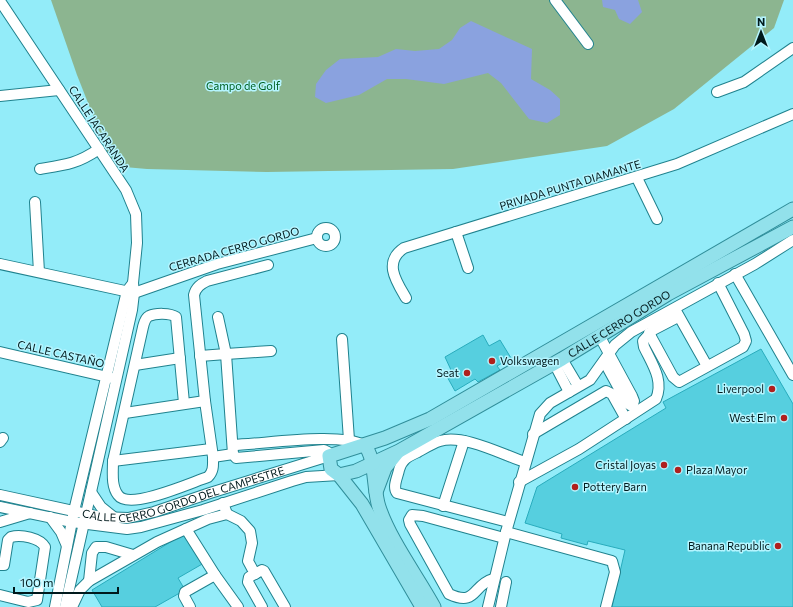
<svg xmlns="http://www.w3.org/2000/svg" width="793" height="607" font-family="Commissioner,sans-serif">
<rect width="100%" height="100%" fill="#93ecf9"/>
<path fill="#8cb590" d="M51,0H784L774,28L674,109L607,146L453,169L267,172L147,169L113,166L77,75Z"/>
<path fill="#8aa2df" d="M602,0H638L642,12L630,24L619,19L615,10L603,7Z
M471,21L532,49L531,79L550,90L560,99V115L547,123L529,119L501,83L488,73L444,84L406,79H387L359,95L326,103L315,97L316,84L326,70L340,59L378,57L396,49L415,51L439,49L452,40L460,28Z"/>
<path fill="#56cfdf" stroke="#29acbd" d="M483,335L489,346L500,340L511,358L497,366L500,370L478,382L475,379L455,391L445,373L451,370L445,357Z
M761,349L793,404V607H612L625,550L588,541L587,545L561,538L562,534L525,523L537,487L666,408L663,402Z
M185,533L204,563L178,578L185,590L155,607H102L92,590Z"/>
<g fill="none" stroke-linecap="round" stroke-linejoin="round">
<defs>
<g id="minor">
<path d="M555,0L588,44"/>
<path d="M0,1L126,190L136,214L137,243L133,283L134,293L132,310L65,607"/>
<path d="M717,92L744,82L793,48"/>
<path d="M0,96L59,90"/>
<path d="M40,169C65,165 77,164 99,149"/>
<path d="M637,178L657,219"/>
<path d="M35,202L39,272"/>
<circle cx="326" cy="237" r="9"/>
<path d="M456,232L468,268"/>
<path d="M0,264L134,293L217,264L317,238"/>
<path d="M735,274L793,375"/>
<path d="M406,298C396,281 383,262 404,248L677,164L793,114"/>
<path d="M676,311L707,366"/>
<path d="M218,317L226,354L271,351"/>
<path d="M649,333L673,377L679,382L743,347L746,341L744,334L718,283"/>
<path d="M600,337L632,396L634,401L633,404L630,405L627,403L604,361"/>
<path d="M342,339L349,440"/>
<path d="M0,352L112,378"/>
<path d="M562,359L578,386"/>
<path d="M554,363L569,392"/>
<path d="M135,365L180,358"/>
<path d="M184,403L176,317C170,313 156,313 149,316C145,318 144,323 143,327L113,461C113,472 111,486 118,495C129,511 192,482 208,477C214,471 213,465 213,457L205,401L194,295C196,287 201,284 207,281L268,265"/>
<path d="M125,413L205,401"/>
<path d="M533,434L606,391L612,394L626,419"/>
<path d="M0,442L3,438"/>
<path d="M233,445C265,444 338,432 364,445"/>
<path d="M213,457L233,454"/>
<path d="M113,461L211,449"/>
<path d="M519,482L579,449L656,399C664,380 652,364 644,347L643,341L653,330L678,317"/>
<path d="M91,492L101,507L116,519"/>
<path id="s1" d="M0,495L101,517L128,518L154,512L210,493L329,456L328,452L324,450L236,458L233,454L226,354L200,356"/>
<path d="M443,506L464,441"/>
<path d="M0,507L72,522L127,529L141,527L203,510L292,481L306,477L339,475"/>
<path d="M227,514L241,521L250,531L252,543L248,561L255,574L249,577L248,582L262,607"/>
<path d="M50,517L61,532L67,546"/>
<path d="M0,522L30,513"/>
<path d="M508,522L397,493C392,487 398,476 399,470C402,459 409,456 418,452C425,448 433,443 440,441C464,434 503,455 525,462"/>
<path d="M186,529L215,575"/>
<path d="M506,532L612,561L615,572L606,607"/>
<path d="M0,565H4L8,540L11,537C21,534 40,538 45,547L37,600L28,602L0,595"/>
<path d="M255,574L262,570L264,571L285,607"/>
<path d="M493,579C472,585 477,607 449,594L410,524L409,520L412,515L423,516L504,538"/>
<path d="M89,581L92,553L96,547H106L133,555"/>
<path d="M55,607L74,511L127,291L133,283"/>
<path d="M72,607L80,590L89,581L157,542L208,519L227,514L223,503"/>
<path d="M190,607L184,596L185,592L215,575L238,607"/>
<path d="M488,607L506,532L540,414L550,403L590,380L615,345L631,332L755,264L793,240"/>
<path d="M501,607L506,582"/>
</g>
<g id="major">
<path d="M364,445C376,456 373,490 379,507C390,540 417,576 434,607"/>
<path id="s2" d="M339,475L356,471L399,451L562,359L668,294L793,227"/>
<path d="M376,492L385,468L397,453"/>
<path d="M422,607L362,504L339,475L331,469L329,456L385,438L430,419L793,209"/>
</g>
</defs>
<use href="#minor" stroke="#20828e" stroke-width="12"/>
<use href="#major" stroke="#308e9a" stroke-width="15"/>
<use href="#minor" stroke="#fff" stroke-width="10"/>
<use href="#major" stroke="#92e1eb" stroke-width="13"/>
</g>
<g fill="#b0201d" stroke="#b5f5ff" stroke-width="1.5">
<circle cx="492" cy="361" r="4"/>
<circle cx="467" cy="373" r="4"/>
<circle cx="772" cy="389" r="4"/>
<circle cx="784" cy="418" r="4"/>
<circle cx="664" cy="465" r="4"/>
<circle cx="678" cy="470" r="4"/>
<circle cx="575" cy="487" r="4"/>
<circle cx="778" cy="546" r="4"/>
</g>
<g text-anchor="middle" stroke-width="3" stroke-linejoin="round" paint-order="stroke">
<g font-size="11" fill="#016022" stroke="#b5f5ff">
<text x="243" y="90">Campo de Golf</text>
</g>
<g font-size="11" fill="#00191c" stroke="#b5f5ff">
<text transform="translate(99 129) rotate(57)" y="4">CALLE JACARANDA</text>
<text transform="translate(570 185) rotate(-17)" y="4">PRIVADA PUNTA DIAMANTE</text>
<text transform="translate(234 249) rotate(-16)" y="4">CERRADA CERRO GORDO</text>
<text dy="4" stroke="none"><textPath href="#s2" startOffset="319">CALLE CERRO GORDO</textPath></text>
<text transform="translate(61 354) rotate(13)" y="4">CALLE CASTAÑO</text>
<text dy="4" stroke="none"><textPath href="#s1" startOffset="189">CALLE CERRO GORDO DEL CAMPESTRE</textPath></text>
</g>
<g font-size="11" fill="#00191c" stroke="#b5f5ff" text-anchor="end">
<text x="500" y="365" text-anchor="start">Volkswagen</text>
<text x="459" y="377">Seat</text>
<text x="764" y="393">Liverpool</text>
<text x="776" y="422">West Elm</text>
<text x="656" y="469">Cristal Joyas</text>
<text x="686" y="474" text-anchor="start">Plaza Mayor</text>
<text x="583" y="491" text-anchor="start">Pottery Barn</text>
<text x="770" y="550">Banana Republic</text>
</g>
</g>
<g transform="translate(761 32)" stroke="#b5f5ff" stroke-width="3" paint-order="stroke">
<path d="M0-3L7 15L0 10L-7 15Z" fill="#00191c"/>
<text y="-6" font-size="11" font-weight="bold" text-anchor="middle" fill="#00191c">N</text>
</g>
<path d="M14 587v6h104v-6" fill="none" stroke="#00191c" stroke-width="2"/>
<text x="20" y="587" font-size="12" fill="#00191c" stroke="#b5f5ff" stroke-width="3" paint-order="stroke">100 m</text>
</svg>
